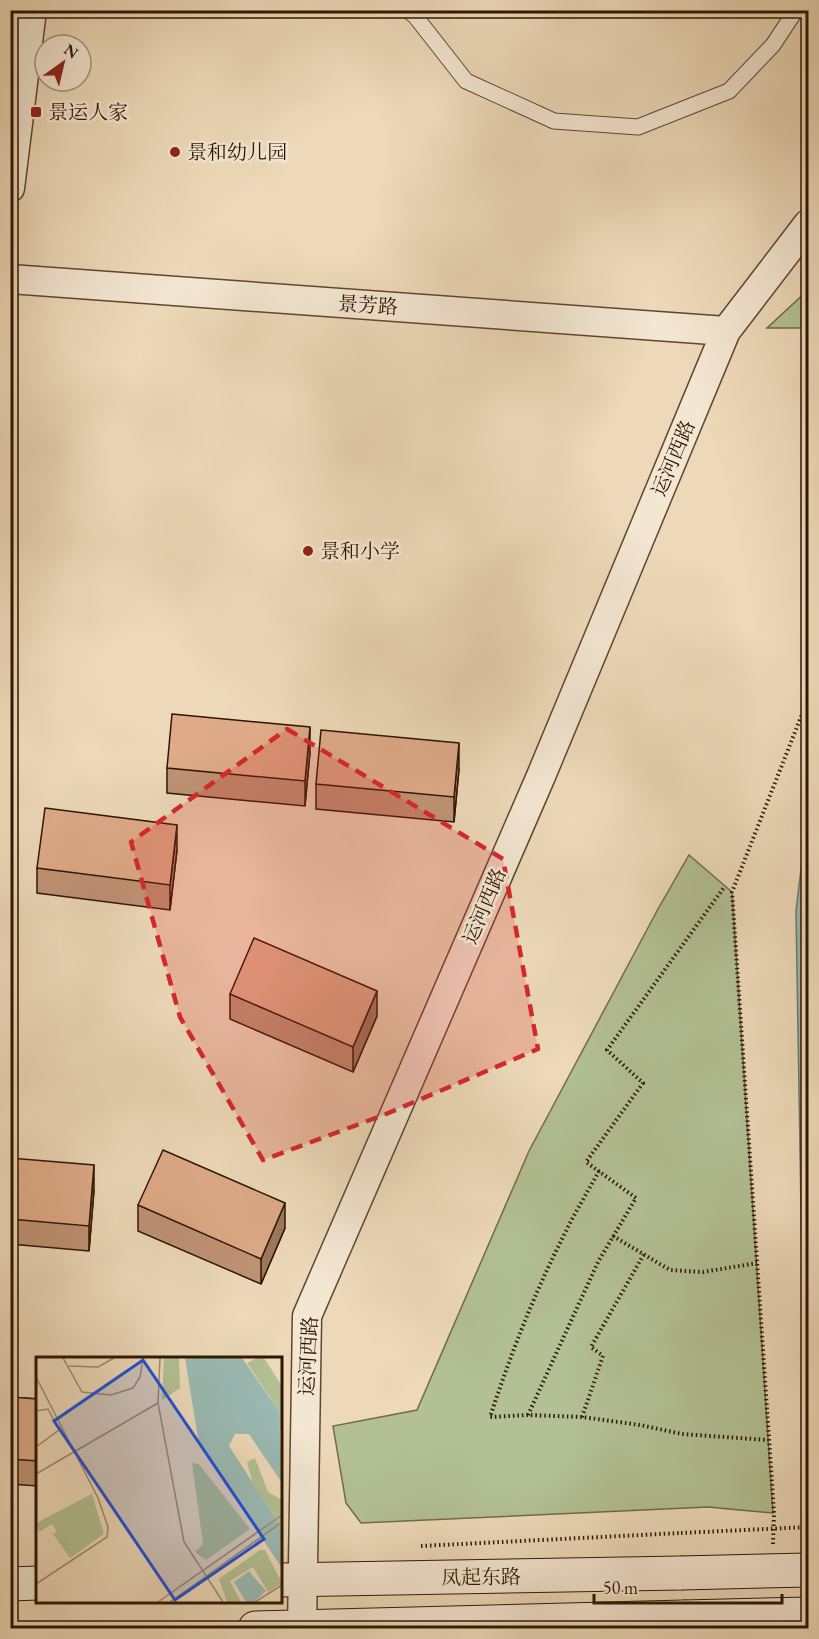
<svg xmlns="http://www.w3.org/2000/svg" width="819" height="1639" font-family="'EB Garamond','Noto Serif SC',serif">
<rect width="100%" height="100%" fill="#edd9b9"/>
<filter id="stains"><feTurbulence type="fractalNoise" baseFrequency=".00333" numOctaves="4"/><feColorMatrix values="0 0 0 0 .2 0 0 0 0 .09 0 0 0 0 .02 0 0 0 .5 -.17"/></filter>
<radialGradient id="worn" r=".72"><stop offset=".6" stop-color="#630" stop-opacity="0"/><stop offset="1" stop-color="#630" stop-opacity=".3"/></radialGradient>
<path fill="#b2c094" stroke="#706b4a" stroke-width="1.5" d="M808,290V328H767Z
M689,855L732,892L773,1513L708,1507L361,1523L346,1503L333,1426L417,1410L529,1151L658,909Z"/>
<path fill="#9abab4" stroke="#6f786c" stroke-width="1.5" d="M808,811V1628L796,911Z"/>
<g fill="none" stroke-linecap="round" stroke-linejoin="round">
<path stroke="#64685a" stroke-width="1.5" d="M808,858L802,911L808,1324"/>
<defs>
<path id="service" d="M407,10L415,16L466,81L554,121L638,127L729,91L773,45L796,10"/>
<path id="minor" d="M10,188L32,10
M10,279L726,331
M302,1628L307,1316L541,776L726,331L808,224"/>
<path id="secondary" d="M280,1580L681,1573
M10,1584L38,1583
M255,1628L684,1617"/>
</defs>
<use href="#service" stroke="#5e472e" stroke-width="17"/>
<use href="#minor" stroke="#5e472e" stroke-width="31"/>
<use href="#secondary" stroke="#2f1600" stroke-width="35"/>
<path stroke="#2f1600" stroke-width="4" stroke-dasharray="1.5 3" stroke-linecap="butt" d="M599,1171C587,1193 574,1214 563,1237C534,1294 510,1356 490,1417L528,1415L582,1417L640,1425L682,1434L768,1440
M613,1236L670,1270L703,1272L757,1263
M528,1415L598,1262L636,1198L586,1162L643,1083L607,1050L725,886
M582,1417L603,1356L591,1347L644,1254
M773,1544L774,1513L732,892L808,699
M421,1546L681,1533"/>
<use href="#service" stroke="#f3e6d2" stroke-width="15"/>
<use href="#minor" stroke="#f3e6d2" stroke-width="28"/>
<use href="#secondary" stroke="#f3e6d2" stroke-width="33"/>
<defs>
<path id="secondary-bridge" d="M681,1573L808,1570
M684,1617L808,1614"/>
</defs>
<use href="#secondary-bridge" stroke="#2f1600" stroke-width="35" stroke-linecap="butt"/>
<path stroke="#2f1600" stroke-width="4" stroke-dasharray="1.5 3" stroke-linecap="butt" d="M681,1533L808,1527"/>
<use href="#secondary-bridge" stroke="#f3e6d2" stroke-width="33"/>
</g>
<path fill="#c09376" stroke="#2f1600" stroke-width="1.5" d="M310,752L305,806L167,793V768Z
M459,769L454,822L316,809V784Z
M177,850L170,910L37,893V868Z
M230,994L377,1016L353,1072L230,1019Z
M10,1158L94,1190L89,1251L10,1244Z
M138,1205L285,1228L261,1284L138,1231Z
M10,1397L38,1399V1486L10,1484Z"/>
<path fill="#9c7860" stroke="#2f1600" stroke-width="1.5" d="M310,727V752L305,806V781Z
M459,743V769L454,822V797Z
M177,825V850L170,910V885Z
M377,991V1016L353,1072V1047Z
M94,1165V1190L89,1251V1226Z
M285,1203V1228L261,1284V1259Z"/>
<path fill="#dfab89" stroke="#2f1600" stroke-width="1.5" d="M172,714L310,727L305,781L167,768Z
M321,730L459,743L454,797L316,784Z
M45,808L177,825L170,885L37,868Z
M254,938L377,991L353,1047L230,994Z
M163,1150L285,1203L261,1259L138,1205Z
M10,1158L94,1165L89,1226L10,1219Z
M10,1397L38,1399V1461L10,1459Z"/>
<path fill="#d62828" fill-opacity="0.2" stroke="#d62828" stroke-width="4.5" stroke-dasharray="12 8" stroke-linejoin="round" d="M287,729L503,859L538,1049L386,1114L263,1160L180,1017L131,842Z"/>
<g fill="#8f2418" stroke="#f3e6d2" stroke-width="2">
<rect x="30" y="106" width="12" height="12" rx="3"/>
<circle cx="175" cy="152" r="6"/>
<circle cx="308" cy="551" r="6"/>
</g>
<g text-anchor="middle" stroke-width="5" stroke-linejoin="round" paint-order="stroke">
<g font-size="20" fill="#2f1600" stroke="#f3e6d2" text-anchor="start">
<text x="48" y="119">景运人家</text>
<text x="187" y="159">景和幼儿园</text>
<text x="320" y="558">景和小学</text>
</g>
<g font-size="20" fill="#2f1600" stroke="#f3e6d2">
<text transform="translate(368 305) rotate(4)" y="7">景芳路</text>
<text transform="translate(673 458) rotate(-67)" y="7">运河西路</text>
<text transform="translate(484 906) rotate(-67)" y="7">运河西路</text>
<text transform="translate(308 1356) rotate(-87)" y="7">运河西路</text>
<text transform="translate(481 1577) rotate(-1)" y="7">凤起东路</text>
</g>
</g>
<g transform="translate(36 1357)">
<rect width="246" height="246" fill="#edd9b9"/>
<path d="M128,1H143L144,31L126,43ZM221,1H228L246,29V75L242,68L243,54L211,6ZM219,101L232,135L246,143V170L217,127L211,105ZM156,106L163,107L214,172L170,203L159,195L167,187ZM56,137L68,177L34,201L17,177L21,175L16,167L3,175L0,166ZM224,193H229L246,226L232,235L217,210L194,224L205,245H191L183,222Z" fill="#b2c094"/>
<path d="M149,1H206L243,54L246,126L213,77H199L193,89L246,171V211L163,87ZM213,214L230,234L218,245H210L198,225Z" fill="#9abab4"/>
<path fill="none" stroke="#a18b6f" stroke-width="1.5" d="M27,1L46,35L75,38L97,31L104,20L107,1M124,1L122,46L148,185L187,245M31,9L62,10L78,1M0,20L62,141L72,170L71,180L0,227M0,54L12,52L23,73L0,90M0,117L122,46M122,245L246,158M134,245L246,165M219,245L246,228"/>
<path fill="#1d4ed8" fill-opacity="0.15" stroke="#1d4ed8" stroke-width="3" d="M107,3L228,182L139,243L18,64Z"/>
<rect width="246" height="246" fill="none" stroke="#2f1600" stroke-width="3"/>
</g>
<rect width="819" height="1639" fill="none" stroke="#edd9b9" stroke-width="36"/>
<rect x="12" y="12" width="795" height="1615" fill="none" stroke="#2f1600" stroke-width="3"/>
<rect x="18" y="18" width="783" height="1603" fill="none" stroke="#2f1600" stroke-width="1.5"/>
<g transform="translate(63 63) rotate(34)"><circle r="28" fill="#f3e6d2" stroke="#a5937e" stroke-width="1.5"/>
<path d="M0-4.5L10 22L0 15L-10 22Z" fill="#8f2418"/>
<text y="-9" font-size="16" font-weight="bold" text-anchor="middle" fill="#2f1600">N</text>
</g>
<path d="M594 1594v9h188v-9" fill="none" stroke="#2f1600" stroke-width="3"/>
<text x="603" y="1594" font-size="18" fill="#2f1600" stroke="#f3e6d2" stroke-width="4.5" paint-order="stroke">50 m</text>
<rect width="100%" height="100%" filter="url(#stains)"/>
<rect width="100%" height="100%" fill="url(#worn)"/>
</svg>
